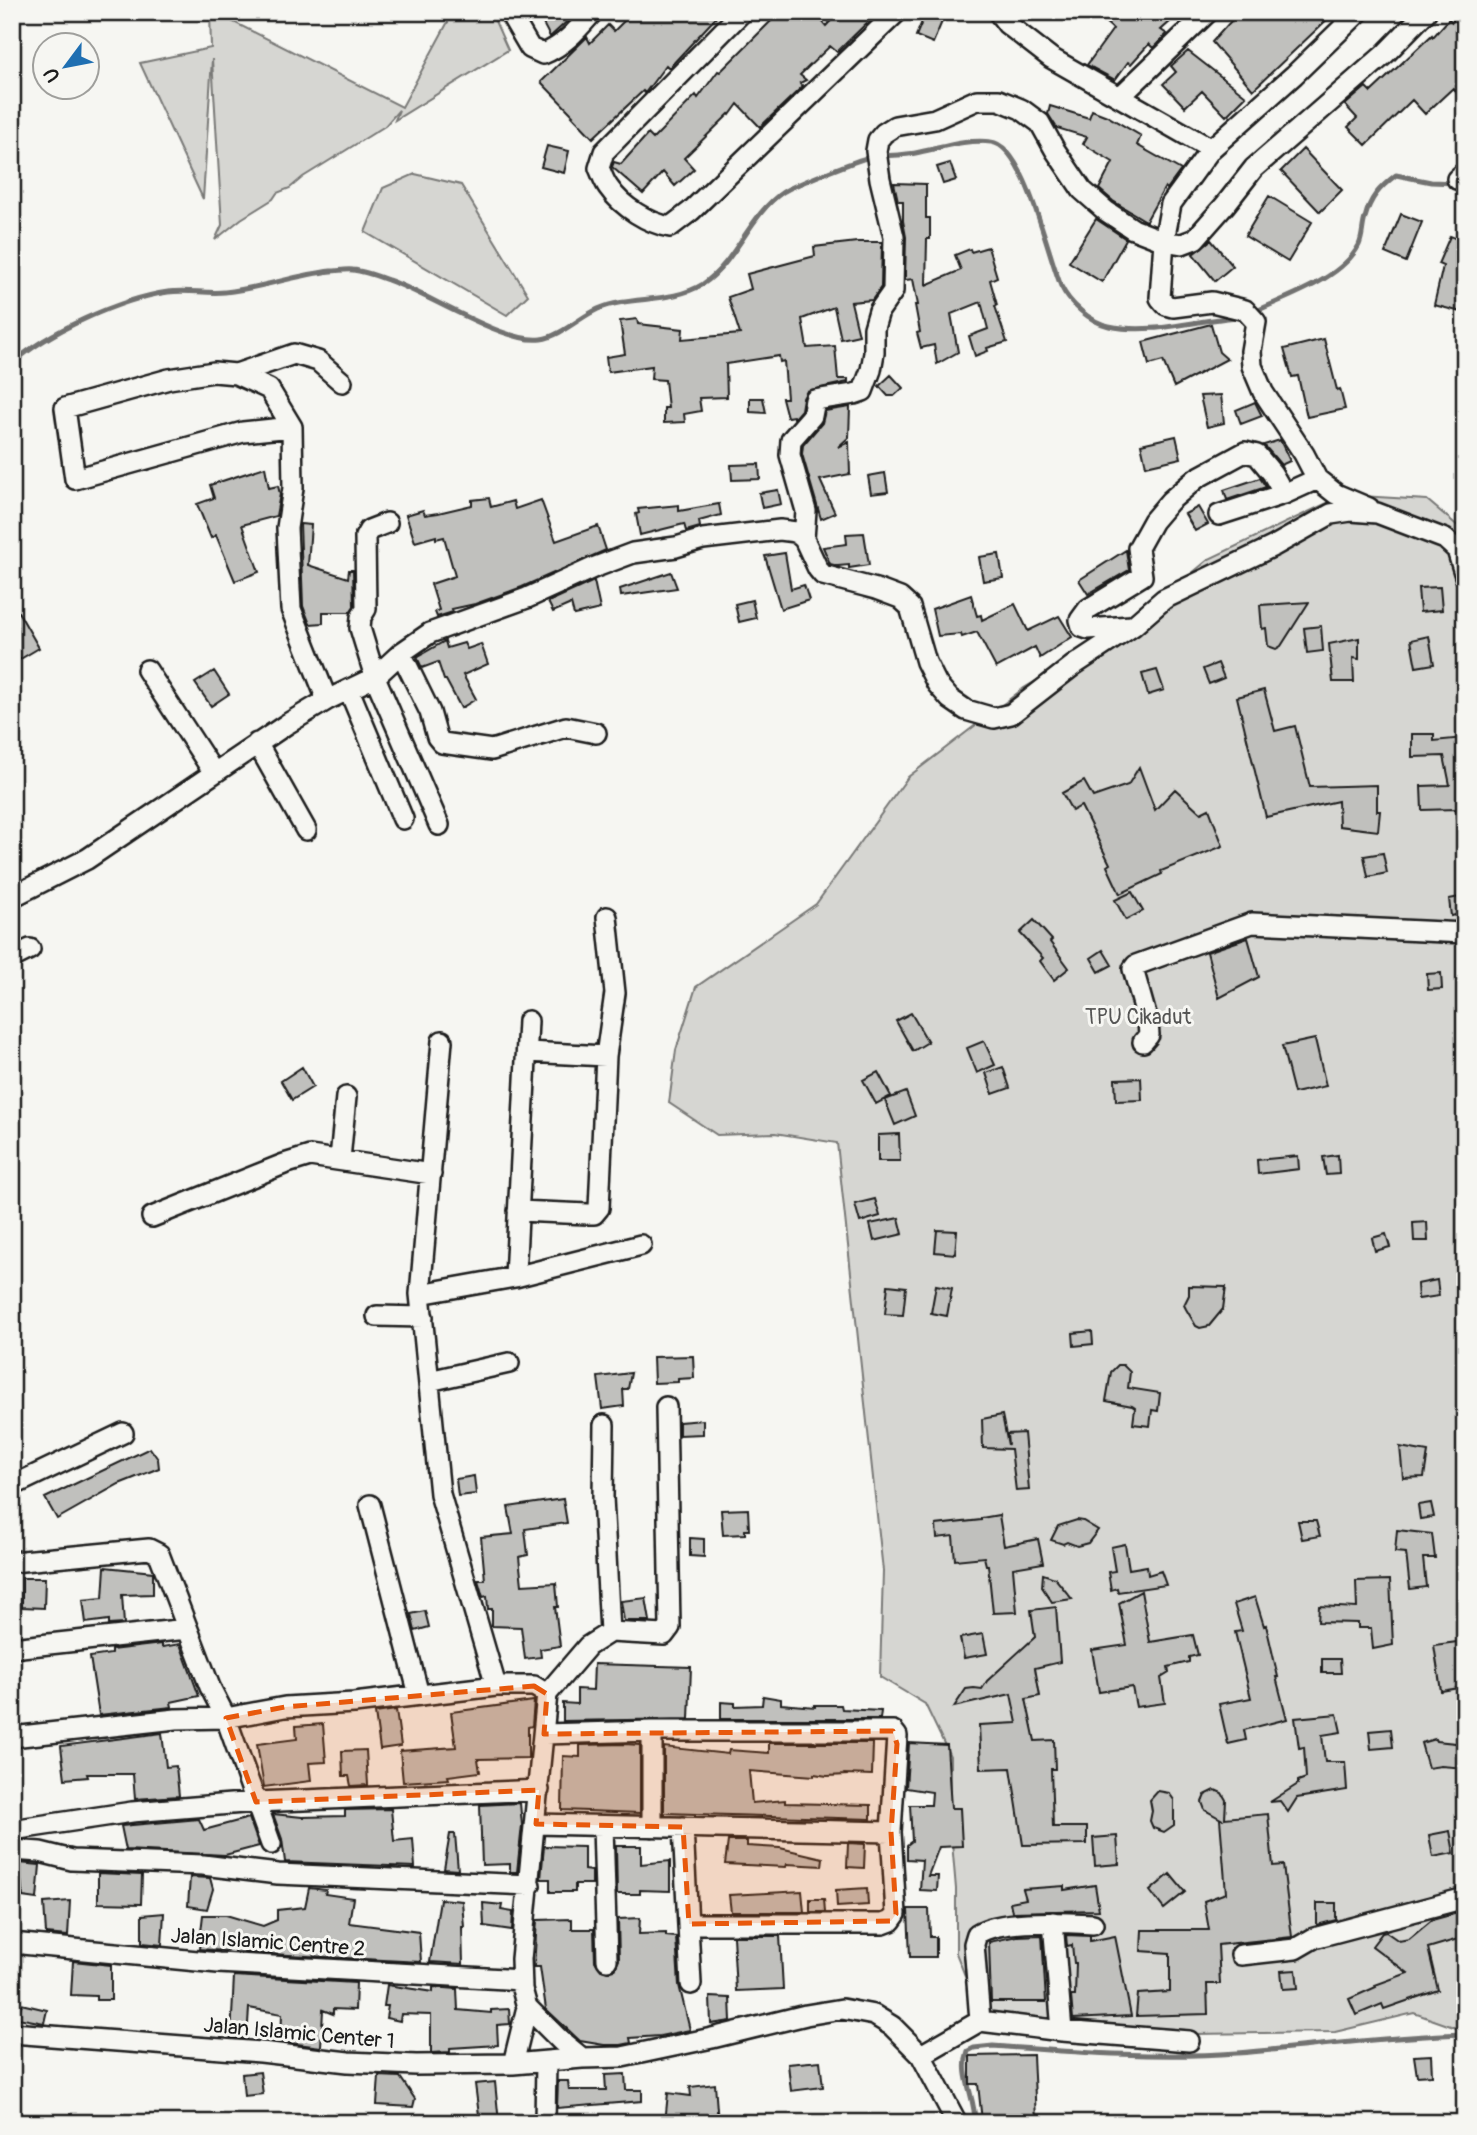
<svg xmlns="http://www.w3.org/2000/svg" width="1477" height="2135" font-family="Pangolin,sans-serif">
<rect width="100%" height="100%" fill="#f6f6f2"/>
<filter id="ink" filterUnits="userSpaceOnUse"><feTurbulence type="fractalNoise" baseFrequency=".0143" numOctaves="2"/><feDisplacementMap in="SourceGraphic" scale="14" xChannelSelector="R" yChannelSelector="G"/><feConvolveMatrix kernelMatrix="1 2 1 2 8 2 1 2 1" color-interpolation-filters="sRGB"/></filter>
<g filter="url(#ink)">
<path fill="#d6d6d2" stroke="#797977" stroke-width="2" d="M210,12H214L402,107L450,18V12H491L508,50L395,120L399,110L385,126L303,177L290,188L277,193L273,199L241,219L215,240L222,225L212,59L203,199L140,63L211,48Z
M415,174L461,185L528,295L507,315L365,232L383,188Z
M1344,495L1427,500L1465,532V2031L1414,2013L1335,2032L1194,2034L983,2021L956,1953V1889L950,1819V1756L925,1704L880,1677L883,1571L837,1143L775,1133L717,1135L669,1103L676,1050L696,987L816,904L908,777L1024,688L1128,626L1209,559Z"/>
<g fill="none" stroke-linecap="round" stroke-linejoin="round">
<path stroke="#727271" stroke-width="5" d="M1254,312C1286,297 1342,279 1359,245C1363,236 1362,227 1365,218C1370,198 1379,188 1396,175L1431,182L1456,183
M12,364C47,332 120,299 168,292C187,289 206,294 225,292C261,288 296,275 331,271C338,271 346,269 353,270C364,271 377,276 388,280C425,292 504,344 541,339C561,336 580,317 598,309C631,295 671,304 703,284C737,261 749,215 783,192C794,185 857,160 870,157C886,155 904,156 920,152C944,147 966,139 991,142C1025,145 1048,256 1061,286C1069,303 1090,322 1109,326C1152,335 1195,320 1238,317
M975,2123C976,2098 959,2075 968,2051L974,2048L993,2046C1074,2052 1156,2059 1237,2053C1313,2047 1388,2036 1465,2034"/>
</g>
<path fill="#c0c0bd" stroke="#1c1c1c" stroke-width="2" d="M537,12H572L574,15L550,37Z
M633,12H721L669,68L666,65L645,93L643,91L593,138L572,116L573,115L541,82L587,37L590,43L608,25L614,31Z
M780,12H815L826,26L839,12H878L837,52L830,46L800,75L806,80L800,83L803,86L760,127L738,104L730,115L729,114L684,158L694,169L675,186L663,172L643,194L612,167L614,162L621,164L648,134L653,139L696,95L698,98L718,71L720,72Z
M926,12H946L933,43L916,36Z
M1094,12H1181L1161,30L1167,34L1153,48L1149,44L1131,64L1128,62L1115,80L1087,65L1113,29Z
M1239,12H1335L1253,90L1212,42Z
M1462,12H1465V101L1453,88L1425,114L1412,100L1366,145L1348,127L1357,118L1345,105L1366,87L1371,92L1432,35L1433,37L1449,19L1452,22Z
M1188,51L1246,96L1226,116L1202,91L1185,107L1163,84L1176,72L1171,66Z
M1050,106L1089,118L1092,110L1107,116L1141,136L1137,145L1181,170L1167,189L1165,187L1146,221L1113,201L1099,189L1113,162L1083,144L1087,137L1057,128L1048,114Z
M547,146L569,151L564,173L541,167Z
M1303,149L1342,190L1320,212L1281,171Z
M950,163L956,180L943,184L937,167Z
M894,183L926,184V218H930V239H927L926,285L961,270L955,255L970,249L971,252L988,247L997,277L990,280L997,305L995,306L1007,342L987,348L988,351L975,356L969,336L988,329L981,302L951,314L958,352L937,364L934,345L921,348L917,333L920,332L915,305H918L913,279L905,280L906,237L903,221V201H898Z
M1269,196L1312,222L1288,262L1245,236Z
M1401,214L1422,222L1406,262L1385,253Z
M1096,219L1126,239L1102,282L1069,262Z
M1450,236L1465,242V313L1434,305L1443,266L1438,264Z
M1211,240L1233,266L1215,281L1193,254Z
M857,242H882L881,287L872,300L851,302L859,335L841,339L834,307L802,319L807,348L835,346L838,379H848V382L807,391L803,398L801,410L794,418L793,416L787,417L782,398H787L784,361L780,362L779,356L726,364L727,397L699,398L701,411L684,414L685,422L664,423V408H668L665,380L651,379L652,366L608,372L606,357L625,354L620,321L637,319L638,324L683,329L682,339L740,334L728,297L751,289L747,274L815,256L814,247Z
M1211,324L1219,352L1227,359L1174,387L1163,361L1149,365L1143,342Z
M1324,339L1337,390L1340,389L1345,409L1307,417L1298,376L1292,377L1284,349Z
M891,375L903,388L894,396H888L879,386Z
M1221,395L1224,423L1207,427L1200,396Z
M750,398H763L766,413L750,412Z
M1255,402L1262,416L1241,424L1236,410Z
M850,407L849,437L838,447L849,442L850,474L820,480L835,513L821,519L802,454L803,445L822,423L825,411Z
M1176,436L1181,458L1146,466L1141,444Z
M1280,440L1290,461L1281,465L1264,445Z
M759,464L760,479L732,480L731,465Z
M265,467L269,488L278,486L280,494L276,516L242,525L259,572L235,581L216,535L211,538L197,504L214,498L210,485Z
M885,473L888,492L871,494L868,476Z
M1260,478L1266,487L1227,500L1224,490Z
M778,490L781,504L762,508L759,493Z
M489,498L491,507L513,501L515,509L541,500L556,541L598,526L606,550L522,587L475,604L452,609L453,612L437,617L435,612L439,610L431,584L455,576L444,537L436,539V536L415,542L406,515L423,510L425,515L438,513L472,505V500Z
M719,504L721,515L699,521L700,527L686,531L684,524L640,535L636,514L639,513L638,509L679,505V511Z
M1198,507L1208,524L1195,531L1185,514Z
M300,524L311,525L308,565L348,578L349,570H353L354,606L350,612H323V623L310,624L303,606Z
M864,533L869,565L849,568V565L838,566L830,564L823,547L847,544L846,534Z
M1126,550L1129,570L1088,594L1079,580Z
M785,553L791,589L804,585L809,600L781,609L765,556Z
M999,554L1003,578L983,581L979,557Z
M671,572L677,588L621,596L620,589Z
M594,581L600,609L574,615L571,604L553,612L548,602Z
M1440,587L1442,610L1420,612L1418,588Z
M971,595L977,616L981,615L982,620L1015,604L1028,631L1059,616L1072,637L1040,658L1035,647L996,668L977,632L962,637L961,634L938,636L932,609Z
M752,600L756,618L739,622L735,604Z
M12,601L39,648L12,664Z
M1309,602L1281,646L1276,649L1268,646L1266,628L1262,629L1260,605Z
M1321,626L1323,651L1307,653L1304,628Z
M1429,636L1434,664L1416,667L1411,640Z
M1359,638V659L1353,658L1354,682H1333L1329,644Z
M445,641L447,648L464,643L467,649L481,644L488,664L463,675L476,699L461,708L446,680H444L438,662L422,668L417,657Z
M1218,663L1224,678L1209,684L1203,669Z
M1157,670L1164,690L1148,695L1142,674Z
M214,671L229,694L211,706L195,683Z
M1264,690L1275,731L1295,726L1310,787L1377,785V811H1380L1378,831L1339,826L1338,801L1266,817L1237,697Z
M1412,734H1434V741L1464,738L1465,822H1458L1456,809L1422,810L1421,786L1450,785L1444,756L1412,757Z
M1139,767L1155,810L1175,789L1201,813L1209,809L1223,846L1161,871L1162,874L1120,894L1107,866L1110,864L1081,806L1072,811L1062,793L1084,781L1093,797L1128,785Z
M1383,853L1387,873L1368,877L1364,856Z
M1132,892L1143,911L1126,920L1115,900Z
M1465,896V913L1451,916L1449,899Z
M1034,920L1052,940L1050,942L1069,968L1054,980L1040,961L1043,958L1020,933Z
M1248,938L1259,977L1219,998L1207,952Z
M1103,950L1112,965L1099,972L1091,958Z
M1441,973L1442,989L1428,990L1427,974Z
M911,1013L928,1042L913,1051L896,1021Z
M1315,1039L1326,1086L1294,1093L1282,1046Z
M984,1041L995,1065L977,1073L967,1048Z
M302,1067L313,1087L292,1100L281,1081Z
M1003,1067L1010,1088L993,1094L986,1073Z
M878,1072L891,1096L876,1104L863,1080Z
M1141,1078L1142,1100L1116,1101L1115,1079Z
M906,1092L915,1116L895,1125L885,1100Z
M899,1134L900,1161H878V1135Z
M1338,1155L1339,1174L1326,1175L1323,1157Z
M1298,1156L1299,1169L1258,1174L1257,1160Z
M875,1199L880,1216L860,1222L855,1204Z
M899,1218L903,1234L874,1241L870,1224Z
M1427,1222L1428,1241H1414L1413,1223Z
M937,1230L957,1231L955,1254L935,1252Z
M1386,1234L1390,1247L1375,1251L1372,1238Z
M1437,1280L1439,1296L1418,1299L1417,1284Z
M888,1285L906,1287L903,1315L885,1314Z
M936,1285L952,1288L947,1316L931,1313Z
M1189,1286L1226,1287L1223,1309L1209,1326L1200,1328L1196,1326L1186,1309L1184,1305L1189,1295Z
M1092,1331L1093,1344L1074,1346L1073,1333Z
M693,1356L694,1378L678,1379V1382L654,1383L653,1357Z
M1118,1365H1123L1130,1372L1128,1388L1160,1393L1158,1411L1152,1410L1150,1426L1133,1424L1135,1408L1132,1406L1106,1401L1111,1372Z
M631,1373L628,1389H623L624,1406L602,1409L598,1377Z
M1002,1415L1008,1445L1007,1434L1024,1433L1029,1490L1016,1491L1011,1449L983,1448L982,1419Z
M703,1420V1434L679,1435V1422Z
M1400,1447L1428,1452L1424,1477L1403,1478Z
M150,1448L158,1459L159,1468L119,1484L57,1519L45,1498Z
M474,1476L476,1494L458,1496L456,1479Z
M563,1499L567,1523L525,1529L528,1555L519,1557L522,1585L556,1583L558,1607H555L560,1646L540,1649L541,1657L525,1659L521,1627L492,1626V1609H488L487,1596L483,1597L478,1580H485L481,1537L513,1534L508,1507Z
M1431,1503L1434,1517L1420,1519L1418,1505Z
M748,1509L749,1530H745V1534L723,1535L721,1510Z
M999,1515L1004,1546L1038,1539L1043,1563L1013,1568L1017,1612L993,1613L988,1565H986L984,1557L955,1560L953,1536L937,1538L936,1525L981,1520V1518Z
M1077,1520L1083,1521L1098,1530L1088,1543L1077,1546L1067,1542L1063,1544L1051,1540L1058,1526Z
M1298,1521H1316L1320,1536L1302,1539Z
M1397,1530L1432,1534L1435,1558H1423L1426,1587L1410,1589L1406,1553L1395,1552Z
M690,1538L704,1539V1557L690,1556Z
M1125,1544L1129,1569L1147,1566L1148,1575L1161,1571L1166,1585L1118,1592L1117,1588L1111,1590L1108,1572L1115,1571L1111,1547Z
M105,1567L153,1572V1594L122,1595L124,1624L109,1625V1620L86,1623L83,1600L103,1598Z
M1043,1574L1055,1578L1072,1599L1052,1602L1042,1587Z
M22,1578H45L44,1608L22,1607Z
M1390,1580L1393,1645L1373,1649L1371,1628H1358V1623L1318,1622L1319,1606L1357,1608L1356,1581Z
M1141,1591L1150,1642L1193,1635L1198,1655L1189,1657V1662L1168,1667L1169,1673L1161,1678L1165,1703L1136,1707L1132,1687L1099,1692L1092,1650L1127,1645L1119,1603Z
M1255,1597L1264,1626L1266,1625L1278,1677H1276L1287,1719L1244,1730L1246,1740L1228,1744L1219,1704L1251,1698L1235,1632L1242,1631L1234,1604Z
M646,1598L650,1621H624L621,1601Z
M1056,1607L1060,1662L1035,1668L1040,1696L1026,1699L1035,1741L1054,1740L1055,1769H1051L1053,1827H1087V1844L1023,1845L1011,1768L981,1769L979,1725L1017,1723L1011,1694L954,1707L966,1689L974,1688L982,1689L987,1681L1035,1637L1031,1610Z
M425,1611L429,1627L415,1631L411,1614Z
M983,1634L987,1654L964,1658L960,1638Z
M1465,1641V1687L1441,1691L1434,1645Z
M162,1644V1647L180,1644L199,1696L171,1702L172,1707L99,1715L90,1657L111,1654V1650Z
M1322,1659H1340L1341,1673H1322Z
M594,1664L691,1667L689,1719L563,1721V1703L577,1704V1689L593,1690Z
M763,1696L781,1699V1704L815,1707V1705H841L842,1709L881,1711L880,1719H721V1702L735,1703V1706L762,1705Z
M534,1701L532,1726L528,1727V1758L478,1759L480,1772L448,1776L449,1779L403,1782L400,1751L456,1747L451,1712Z
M396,1710L401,1746L380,1749L375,1713Z
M1337,1714L1341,1732L1322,1735L1325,1762H1345L1347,1790L1297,1798L1288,1812L1280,1801L1270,1802L1298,1784V1781L1306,1778L1304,1747L1299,1748L1295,1718Z
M323,1724L326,1762L309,1763L311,1781L264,1787L257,1744L297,1739L296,1726Z
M1391,1729L1393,1747L1371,1749L1369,1731Z
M162,1733L166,1767L176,1766L179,1796L135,1799L133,1774H87L88,1777L65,1779L61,1746Z
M1435,1739L1436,1741L1465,1744V1768L1441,1766L1428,1768L1421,1743Z
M769,1743H873L872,1775L845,1774L846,1775L827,1776L814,1774V1776L749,1771L752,1803L785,1800V1803L871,1805V1819L664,1813V1747L728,1754L729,1750L769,1753Z
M909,1743L947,1745L951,1808H960L962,1846L939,1847L928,1876H938L937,1891L920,1890L922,1860L907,1859V1845L912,1841L910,1805H931L932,1792L906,1788Z
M625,1744L640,1745V1813L562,1810L563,1756L580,1757V1745Z
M366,1750L368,1785L351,1786L349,1776H343L342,1751Z
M1215,1790L1222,1793L1226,1800L1225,1818L1268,1814L1273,1866L1283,1865L1292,1937L1218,1945L1220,1984H1207L1208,2014L1136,2016L1138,1994L1170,1992V1953L1141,1951L1142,1930H1209L1204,1901L1226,1893L1220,1819H1221L1205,1810L1202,1802L1205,1795Z
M1158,1791L1169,1793L1174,1800V1825L1164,1832L1153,1828L1150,1821L1152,1811L1150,1800Z
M520,1803L522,1825L517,1872H510V1864L482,1865L480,1805Z
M391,1809L394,1841L413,1839L415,1867L285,1862L282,1839L273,1814L302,1817L345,1816V1810Z
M249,1818L259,1846L225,1855L126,1850L121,1826L199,1819L204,1830Z
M1450,1831L1454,1853L1433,1857L1429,1835Z
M450,1834H455L458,1870L444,1869Z
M1117,1836L1119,1864L1095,1866L1093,1838Z
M728,1841H747V1846L780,1848L823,1858L822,1866L787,1864L786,1867L725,1864Z
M848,1843L865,1844L864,1868L847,1867Z
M544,1846L584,1847V1870L592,1871V1884H575V1892H550V1879H541Z
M616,1846H641V1864L670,1861V1891L640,1890V1894H617Z
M19,1863L40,1865L37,1899L23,1897Z
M98,1873L142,1875L141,1904L98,1903Z
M1170,1874L1185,1892L1164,1909L1150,1891Z
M190,1877L210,1878L213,1889L207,1909L188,1906Z
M1095,1885L1099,1910L1012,1912L1010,1902L1026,1899L1023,1889L1064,1886V1890Z
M309,1888L326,1890L325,1894L353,1898L349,1923L419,1932L421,1962L234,1952V1947L225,1951L199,1949L203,1915H226L263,1926L277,1920V1910L305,1907Z
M867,1888L868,1905L837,1907L836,1890Z
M802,1891L804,1912H731L729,1895Z
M440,1899L462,1901L464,1927H462L463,1964L430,1962Z
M810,1899H824L825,1912H810Z
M70,1901L68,1936L46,1934L44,1903Z
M483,1903L502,1905L501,1910L513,1912L512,1930L484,1926Z
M1317,1903H1336V1920L1317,1925Z
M908,1909H929L930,1937H936V1957H910Z
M1465,1911V1937L1428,1948L1438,1990L1384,2009L1382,2004L1356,2015L1349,1999L1376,1987L1375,1985L1408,1973L1372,1946L1382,1933L1386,1932L1399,1941L1409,1939L1432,1920Z
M164,1913L162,1945L142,1943V1915Z
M640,1918L639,1934L666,1933V1936L676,1937L679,1985L690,2030L660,2036L630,2038L631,2043L621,2045H604L580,2041L546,2009L540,1967H534L537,1920L572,1919V1929H594L595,1961L601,1970L607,1972L614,1970L619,1960L618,1919Z
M1042,1935L1046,2002H991L989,1942L1017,1936Z
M1066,1935L1090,1936V1941L1115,1936L1131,2016L1073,2019L1071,1996H1075L1076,1963H1074L1072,1945L1067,1946Z
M733,1936H780L783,1989L736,1991Z
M73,1961L111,1965V2000H96V1996L71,1995Z
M1296,1970L1298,1988L1283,1989L1281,1971Z
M234,1976L356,1983L355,2010L333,2009V2014L323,2010L321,2047L281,2042L282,2014L249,2008L247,2039L231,2037Z
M387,1985L433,1992V1987L457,1989L458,2010L491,2013V2010L509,2009L510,2024L497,2025L498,2045L450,2048V2052L431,2053V2015L401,2014L400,2021L386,2018L388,2006H384Z
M710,1997L730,1998L731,2021L711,2024Z
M21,2004L47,2010L44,2023L18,2018Z
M1033,2055L1036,2120L982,2121L978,2084H970V2056Z
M1431,2055L1432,2075L1417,2076L1414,2056Z
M820,2061L823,2087L791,2091L788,2064Z
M260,2072L263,2094L244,2096L242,2074Z
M625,2074L626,2090H642V2101L557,2108L558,2081H568L569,2090H606L605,2075Z
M379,2076L400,2077L415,2099L413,2107L377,2105Z
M495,2082L499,2123H480L475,2084Z
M715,2084L718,2123H665L668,2093L691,2096L690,2087Z"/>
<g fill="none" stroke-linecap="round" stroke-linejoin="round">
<defs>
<path id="minor" d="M509,12L530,48L543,54C564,46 578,29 593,12
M742,12L604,152L599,168C602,174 604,182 609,188C622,207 648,223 670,227L691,211L897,12
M998,12L1007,24L1051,58L1211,149
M1359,12L1294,75L1211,149L1171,204L1164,241L1182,244L1195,239L1225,205L1254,168L1385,54L1426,12
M1121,96L1208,12
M1457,179L1465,172
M236,374L294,354L318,361L342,382
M292,427L243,432L75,479L65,408L169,379L214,372L236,374L269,389L292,427L293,488L287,528L291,609L327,700
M1219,515L1284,494
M387,523L369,530L365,537L366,609L361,617L360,628L375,677L439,825
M804,539L806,511L790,455L791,440L812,416L815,400L854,394L863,391L871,370L874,353V328L879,311L893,291L894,237L880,179L876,151L878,140L884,133L895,126L935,119L977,100H999L1021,109L1040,123L1055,150L1082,190L1106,211L1133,229L1164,241L1160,298L1166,305L1173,307L1212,302L1245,310L1256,322L1251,351L1252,366L1263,392L1304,454L1317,479L1336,494L1369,508
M1131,626L1088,629L1082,627L1080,620L1088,609L1142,576L1138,548L1153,521L1170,501L1197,478L1245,452L1257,455L1272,473L1284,494L1317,479
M401,653L430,712L437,737L442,743L492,750L566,727L596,733
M147,670L214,773
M349,690L403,819
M257,743L306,830
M12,897L87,859L287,724L327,700L375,677L401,653L430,633L527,598L593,568L633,553L676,547L703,539L780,530L796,532L804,539L818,569L823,575L876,589L900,598L910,607L926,662L937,684L950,699L966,710L994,718L1011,714L1074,665L1133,626L1164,599L1274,546L1331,514L1351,511L1377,513L1445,539L1457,550L1465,576
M12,958L30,949
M442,1041L420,1294L440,1494L496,1686
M1143,1042L1149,1035L1148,1022L1133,969L1136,965L1252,923L1465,933
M606,1056L615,993L607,917
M340,1159L346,1097
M518,1211L588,1214H594L599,1208L606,1056L527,1052
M152,1217L284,1164L310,1156L431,1174
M515,1277L528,1021
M420,1294L515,1277L641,1245
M377,1316L423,1317
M429,1381L509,1363
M604,1425L603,1497L610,1632
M12,1486L123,1433
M370,1505L419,1695
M12,1562L149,1549L159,1554L210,1687L226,1718L271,1844
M12,1648L187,1629
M547,1694L588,1646L610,1632L664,1635L670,1627L666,1407
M652,1731V1827
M544,1734L652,1731H893L897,1736L891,1832L896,1914L891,1921L883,1924H689
M12,1737L176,1719L226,1718L285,1707L354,1703L496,1686H534L547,1694L521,1959L522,1989L527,2007L561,2041L582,2058L622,2057L712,2038L806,2015L842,2009L874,2015L892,2026L921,2055L957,2123
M536,1824L891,1832
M603,1826L607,1960
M683,1827L691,1984
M12,1830L132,1812L256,1802L539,1790
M12,1850L40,1852L72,1860L203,1865L278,1874L530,1885
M1053,1922L1062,2031
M12,1943L218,1963L521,1980
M1241,1955L1295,1949L1314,1938L1465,1898
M980,2021L974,1944L977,1934C1000,1919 1063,1922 1093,1924
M12,2033L261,2052L348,2062L416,2065L513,2064L582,2058
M921,2055L980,2021L1062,2031L1189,2041
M513,2064L527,2007
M545,2123L546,2062"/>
</defs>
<use href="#minor" stroke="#1c1c1c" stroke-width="24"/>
<use href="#minor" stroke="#f6f6f2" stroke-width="19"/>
</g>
</g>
<path fill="#e8590c" fill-opacity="0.2" stroke="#e8590c" stroke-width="5" stroke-dasharray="14 9" stroke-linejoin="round" d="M534,1686L547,1694L544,1734L893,1731L897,1744L891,1832L896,1914L891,1921L689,1924L683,1827L536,1824L539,1790L256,1802L226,1718L285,1707Z"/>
<g text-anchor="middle" stroke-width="6" stroke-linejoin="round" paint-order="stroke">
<g font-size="21" fill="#545453" stroke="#f6f6f2">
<text x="1138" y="1024">TPU Cikadut</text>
</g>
<g font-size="21" fill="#1c1c1c" stroke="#f6f6f2">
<text transform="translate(268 1942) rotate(4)" y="7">Jalan Islamic Centre 2</text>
<text transform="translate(299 2033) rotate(5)" y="7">Jalan Islamic Center 1</text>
</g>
</g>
<rect width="1477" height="2135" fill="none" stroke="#f6f6f2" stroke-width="42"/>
<rect x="21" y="21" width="1435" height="2093" fill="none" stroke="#1c1c1c" stroke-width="2.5" filter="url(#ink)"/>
<g transform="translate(66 66) rotate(238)"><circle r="33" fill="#f6f6f2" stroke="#9f9f9c" stroke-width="2"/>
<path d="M0-5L12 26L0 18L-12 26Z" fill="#1f6fb2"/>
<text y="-10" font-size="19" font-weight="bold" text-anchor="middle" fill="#1c1c1c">U</text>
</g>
</svg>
